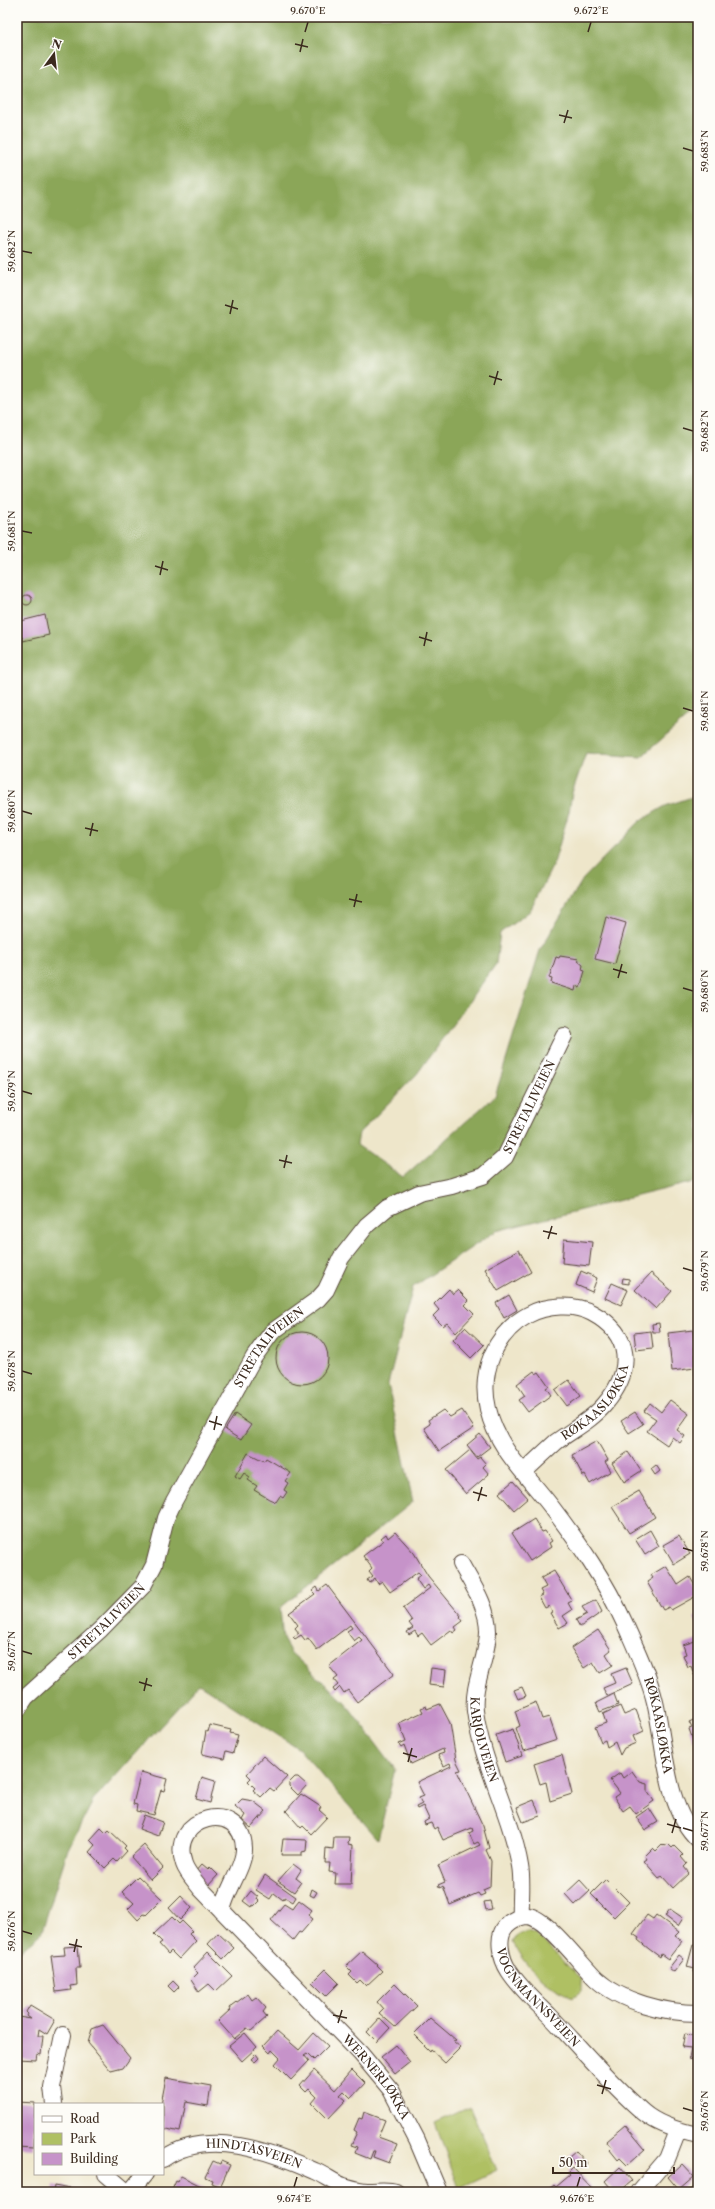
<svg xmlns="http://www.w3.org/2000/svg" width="715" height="2209" font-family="'Libre Caslon Text',serif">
<rect width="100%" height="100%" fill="#fdfcf7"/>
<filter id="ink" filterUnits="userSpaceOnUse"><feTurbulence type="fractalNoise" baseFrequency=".025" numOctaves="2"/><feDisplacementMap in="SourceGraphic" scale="8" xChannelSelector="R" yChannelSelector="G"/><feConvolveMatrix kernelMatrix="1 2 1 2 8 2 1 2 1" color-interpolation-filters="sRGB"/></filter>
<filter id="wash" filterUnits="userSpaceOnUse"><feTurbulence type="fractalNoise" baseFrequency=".012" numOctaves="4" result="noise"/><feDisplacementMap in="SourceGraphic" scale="16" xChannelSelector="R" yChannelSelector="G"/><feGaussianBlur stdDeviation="0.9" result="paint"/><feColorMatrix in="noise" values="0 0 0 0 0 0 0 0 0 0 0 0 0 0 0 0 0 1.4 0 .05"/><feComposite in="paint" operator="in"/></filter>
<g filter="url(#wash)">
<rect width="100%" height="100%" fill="#eee6ca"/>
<path fill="#afc063" stroke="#757540" d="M527,1931L536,1934L581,1979V1991L573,1997C548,1987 524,1968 513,1942L517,1935Z
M470,2107L497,2170L459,2188L435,2123Z"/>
<path fill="#8ba659" stroke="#63683c" d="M17,17H698V708L641,757L586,753L572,793L569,812L554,863L530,911L500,933L496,964L417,1074L359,1133L357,1145L403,1177L495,1096L540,950L583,879L640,821L665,806L698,795V1181L496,1231L413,1287L388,1384L413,1502L280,1608L283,1639L291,1653L345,1702L395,1769L378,1839L299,1749L199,1684L93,1801L68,1849L41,1934L17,1954Z"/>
<g id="blocks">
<path fill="#c693c9" d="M22 600a5 5 0 1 1 10 0a5 5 0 1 1-10 0Z
M45,615L49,635L23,641L22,637L17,638V622Z
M606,917L626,923L615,964L595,959Z
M560,956L579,959L578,961L583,965L582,970L585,971L580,988L576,986L575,991L551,983L552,979L549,978L556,957L559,958Z
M564,1239L592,1242L589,1266L562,1263Z
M519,1250L531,1272L498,1291L485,1269Z
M581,1271L597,1278L592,1292L576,1285Z
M651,1273L672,1291L656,1309L635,1290Z
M623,1278L629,1279V1284L622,1283Z
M612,1283L628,1290L621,1305L605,1298Z
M449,1289L453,1294L458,1290L469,1301L465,1305L474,1314L456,1333L447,1323L443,1326L433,1316L439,1310L434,1304Z
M509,1295L517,1310L504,1318L496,1303Z
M659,1323L660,1332H653L652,1324Z
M465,1327L484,1345L471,1358L453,1340Z
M693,1330L698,1375H695V1368L672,1371L668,1333Z
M651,1331L653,1348L636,1350L634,1333Z
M276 1358a26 26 0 1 1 52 0a26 26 0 1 1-52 0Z
M534,1371L536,1374L539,1372L549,1386L546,1388L551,1395L528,1412L519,1400L525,1396L517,1384Z
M569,1380L581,1396L567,1406L555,1390Z
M670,1400L689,1414L677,1430L685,1436L680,1443L672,1437L667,1445L647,1431L656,1419L644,1411L650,1403L661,1412Z
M443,1410L450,1417L462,1410L474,1428L439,1451L424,1428L430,1424L428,1420Z
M635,1412L643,1424L629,1433L621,1421Z
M235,1414L251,1425L241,1440L225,1430Z
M480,1434L490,1447L477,1457L467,1445Z
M597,1441L608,1460L605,1462L611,1471L590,1484L585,1475L583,1476L572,1455Z
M470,1450L477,1459L480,1457L486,1464L483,1467L489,1474L466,1494L446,1470Z
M628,1452L641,1471L624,1482L612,1463Z
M248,1453L264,1461L266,1458L291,1473L285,1481L288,1483L284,1490L287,1492L283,1498L280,1496L276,1502L269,1499L254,1490L257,1486L248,1480L250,1477L244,1473L240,1479L235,1476Z
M656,1465L660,1471L655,1475L651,1469Z
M513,1481L528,1498L514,1510L499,1493Z
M639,1491L655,1517L629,1533L612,1507Z
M534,1519L542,1532L545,1531L552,1541L549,1543L551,1547L530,1561L512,1533Z
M650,1530L659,1546L645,1555L635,1539Z
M395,1532L414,1553L428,1576L461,1616L460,1617L463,1621L455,1627L457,1630L453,1633L451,1630L431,1645L422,1633L418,1636L415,1631L409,1635L407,1632L413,1628L409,1623L412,1621L403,1608L430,1588L428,1585L423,1589L416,1579L421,1575L418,1572L390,1592L382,1581L378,1584L375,1578L369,1583L367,1580L373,1576L369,1571L372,1568L363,1556L383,1541L381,1538L386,1534L388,1538Z
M679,1536L690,1554L674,1564L663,1545Z
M666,1566L678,1585L690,1577L698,1591V1595L671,1610L669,1607L663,1610L647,1582L653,1578L651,1575Z
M554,1571L572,1601L568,1603L572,1610L563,1616L568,1623L559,1628L550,1613L552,1612L549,1606L545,1608L539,1597L543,1595L540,1590L546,1587L541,1578Z
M327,1585L394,1674L357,1702L348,1690L344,1693L340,1687L335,1692L333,1689L338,1685L334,1680L338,1677L329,1666L362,1640L359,1637L354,1641L350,1636L347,1631L352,1628L350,1625L317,1650L308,1638L305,1640L301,1635L295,1639L293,1637L299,1633L295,1628L298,1625L289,1613L315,1594L312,1591L317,1587L319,1591Z
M596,1600L602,1612L580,1627L576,1620L587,1614L582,1607Z
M698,1615V1626L694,1617Z
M598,1630L611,1650L606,1654L613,1665L600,1673L593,1662L584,1668L571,1648Z
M698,1640V1674L694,1675L691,1666L688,1667L683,1655L686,1654L683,1645Z
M431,1668L446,1670L444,1687L429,1685Z
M626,1668L633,1684L607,1696L603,1688L615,1683L611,1674Z
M522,1687L526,1696L518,1699L514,1690Z
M614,1694L618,1705L600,1712L596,1703Z
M536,1702L542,1719L549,1717L557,1740L524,1751L516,1728L520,1726L515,1711Z
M440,1704L450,1723L456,1760L461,1770L457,1771L483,1826L489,1848L486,1850L491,1861L490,1887L483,1890L485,1894L480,1896L478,1893L450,1905L443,1886L440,1888L438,1885L445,1882L438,1865L480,1845L478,1842L474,1844L469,1833L473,1831L472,1828L443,1840L437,1827L434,1829L431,1823L425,1825L424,1822L429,1819L423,1806L417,1809L416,1807L422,1804L419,1798L424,1796L417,1782L451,1766L450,1763L444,1766L438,1755L444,1753L443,1749L411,1764L404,1745L401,1747L399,1744L406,1741L399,1723L423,1712L421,1708L426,1706L427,1709Z
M620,1706L624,1715L636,1710L644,1731L633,1736L636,1743L624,1748L620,1755L615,1742L607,1747L605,1740L601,1742L595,1727L606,1723L603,1714Z
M698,1718V1751L696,1739L693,1740L689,1729L692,1728L689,1722Z
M210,1725L231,1730L230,1733L238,1735L233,1753L226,1751L224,1759L202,1754L206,1731L208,1732Z
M513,1729L522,1756L505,1762L496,1735Z
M562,1755L572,1794L550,1801L546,1782L540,1784L534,1764Z
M263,1756L287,1777L274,1791L270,1788L261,1797L253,1790L255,1788L248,1781L251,1778L247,1774Z
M632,1771L640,1782L647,1784V1791L654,1801L636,1814L630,1806L623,1811L614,1797L620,1793L610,1780L620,1773L623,1778Z
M141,1772L167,1779L164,1791L161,1790L154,1815L136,1811L137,1805L133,1804Z
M202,1777L215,1781L210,1803L196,1799Z
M295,1777H298L307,1785L298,1795L289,1786V1783Z
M301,1794L321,1807L319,1810L327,1817L311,1834L303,1826L301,1828L286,1811Z
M242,1799L253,1801L266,1811L251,1828L242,1820L245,1815L235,1806Z
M534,1800L540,1816L523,1822L517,1807Z
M649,1808L658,1822L645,1830L636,1817Z
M144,1815L163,1822L158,1836L139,1829Z
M101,1828L106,1833L109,1830L126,1846L124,1848L127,1851L117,1862L114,1859L105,1868L89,1852L95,1845L90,1840Z
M334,1837H349L348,1844L353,1845L351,1884H335L336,1873L329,1872L330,1863H325L326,1848L333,1849Z
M283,1839L307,1840L306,1851L302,1852V1855H281Z
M663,1844L665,1846L668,1844L672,1848L674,1846L683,1855L681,1857L687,1864L684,1867L689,1873L673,1888L662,1876L659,1878L644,1861L647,1859L645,1856L653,1848L656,1851Z
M144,1845L163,1868L151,1880L131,1857Z
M202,1864L208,1869L210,1867L218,1875L207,1887L193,1874Z
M293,1864L301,1870L296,1878L301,1882L294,1892L278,1881Z
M265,1875L296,1897L293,1902L285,1897L283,1900L274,1893L270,1899L256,1890Z
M138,1876L162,1899L146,1915L144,1914L138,1920L128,1909L134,1903L122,1892Z
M606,1879L629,1902L614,1917L591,1894Z
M580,1880L590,1891L575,1905L565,1894Z
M312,1889L317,1892L314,1897L310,1895Z
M251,1891L258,1897L257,1899L259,1901L254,1906L252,1905L251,1907L243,1901Z
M181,1896L192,1908L180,1920L169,1908Z
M299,1900L312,1910L308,1915L313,1919L301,1933L299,1932L293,1940L271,1920L284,1904L292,1909Z
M490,1901L492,1909L486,1910L484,1902Z
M670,1909L683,1918L678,1926L665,1916Z
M647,1915L653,1919L656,1915L679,1932L675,1936L682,1941L668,1959L661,1954L660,1957L649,1949L638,1940L639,1938L633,1934Z
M172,1917L179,1924L182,1921L192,1931L189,1934L196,1941L179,1959L171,1951L168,1954L159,1944L162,1942L154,1934Z
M218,1933L234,1948L223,1959L208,1944Z
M693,1945L698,1946V1973L694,1972L695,1969L687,1967Z
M78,1946L80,1968H76L77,1985L70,1986L71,1990L56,1992L51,1956L65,1955L64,1947Z
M362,1951L377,1964L376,1965L382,1971L366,1986L360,1980L357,1983L349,1975L352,1972L346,1966Z
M208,1952L232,1976L216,1991L209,1984L199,1992L191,1980L198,1973L193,1968Z
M679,1955L684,1959L674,1972L669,1968Z
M325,1969L339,1983L326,1996L312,1982Z
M173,1981L179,1987L174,1992L168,1986Z
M395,1984L417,2006L395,2027L379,2013L383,2009L377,2002Z
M248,1994L252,2000L256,1997L266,2008L263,2012L267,2017L251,2031L247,2028L234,2039L218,2021L230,2010L229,2008Z
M30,2005L55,2020L47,2034L39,2029L38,2036H43L41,2055L37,2054L36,2060L17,2059L18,2017L31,2019L27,2016L28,2014L26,2012Z
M380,2018L390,2028L377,2042L367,2032Z
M430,2018L456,2040L454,2041L461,2047L445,2063L431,2050L430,2052L424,2046L425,2045L414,2034Z
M103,2025L130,2058L123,2068L111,2071L88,2043L92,2029Z
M277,2031L299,2050L314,2033L328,2046L314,2060L307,2053L304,2055L309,2061L291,2080L275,2064L280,2058L272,2050L270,2053L263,2046Z
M245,2033L257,2047L242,2061L229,2046Z
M685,2034L698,2036V2061L689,2059L691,2048L682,2047Z
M396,2045L410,2062L395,2074L381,2057Z
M256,2054L259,2058L255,2062L251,2059Z
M314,2070L335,2090L352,2070L365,2083L351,2098L344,2091L340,2095L346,2100L328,2119L312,2103L317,2097L309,2089L306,2092L300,2086Z
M166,2078L211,2086L208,2106L186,2102L180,2132L163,2128V2104H161Z
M17,2102L35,2103L33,2148L17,2147Z
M364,2112L385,2120L378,2137L397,2144L389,2163L373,2157L375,2151H373L370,2159L355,2153L357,2147L351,2145L357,2132L354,2130L359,2118L362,2119Z
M625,2125L645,2149L627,2165L620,2158L618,2160L610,2150L612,2148L606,2141Z
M576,2151L587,2163L580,2169L569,2157Z
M213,2161L220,2164L221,2161L230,2165L220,2187L211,2183L212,2180L205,2177Z
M682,2164L694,2177L679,2190L668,2177Z
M620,2167L632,2181L619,2192H614L605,2181Z
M573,2168L592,2188L587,2192H550L548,2190L554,2185L556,2187L570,2175L568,2173Z
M181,2176L207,2189L205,2192H171L176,2181L178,2182Z
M54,2185L86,2191V2192H53Z
M607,2187L611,2192H600Z
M694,2187L698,2192H687L691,2190Z"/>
</g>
</g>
<g filter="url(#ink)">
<use href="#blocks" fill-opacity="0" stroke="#564638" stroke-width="1"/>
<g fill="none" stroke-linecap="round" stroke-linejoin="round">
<defs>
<g id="street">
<path id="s1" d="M524,1472C534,1462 545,1452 556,1442C572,1430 592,1420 605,1404C633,1371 633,1335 592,1313C574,1303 546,1305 528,1315C495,1333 479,1372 488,1409C497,1448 526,1474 550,1505C579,1543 605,1580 625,1624C636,1649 649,1676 655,1702C665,1744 666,1810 698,1839"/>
<path id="s2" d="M461,1564C472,1584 488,1607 488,1631C488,1658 472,1684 475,1711C482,1765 511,1813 520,1866C523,1882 520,1901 521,1917"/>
<path id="s3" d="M17,1711L26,1697L101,1629L143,1586L154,1565L166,1518L174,1501L254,1357L272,1332L318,1299L326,1290L341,1258L367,1225L387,1208L419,1193L452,1186L483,1176L505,1157L564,1036"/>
<path id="s4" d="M222,1911C226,1890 245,1866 244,1848C242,1798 167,1816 184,1864C187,1873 196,1882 201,1889L361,2054L391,2090L417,2140L439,2192"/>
<path id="s5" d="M698,2013C666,2013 621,2002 596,1979C581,1965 547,1918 528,1916C520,1916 511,1920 506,1926C496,1937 501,1959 509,1971C520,1988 536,2002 550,2016C580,2047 610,2084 643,2112C658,2125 679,2131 698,2135"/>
<path d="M54,2104L52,2087L63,2035"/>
<path id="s6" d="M163,2159C207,2128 270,2151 315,2171C325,2175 334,2183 344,2186C351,2188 361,2191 368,2191C378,2191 387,2189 396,2192"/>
<path d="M106,2174L127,2192"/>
<path d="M130,2192L145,2174"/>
<path d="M639,2192L667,2159L678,2131"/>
</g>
</defs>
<use href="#street" stroke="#564638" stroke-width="18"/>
<use href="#street" stroke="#fff" stroke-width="16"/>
</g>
</g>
<path fill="none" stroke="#3b2a1e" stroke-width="1.5" d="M305,32L308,22M588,32L591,22M295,44L308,47M300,52L303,39M559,115L572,118M564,123L568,110M683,148L693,151M22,251L32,253M225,305L238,309M230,314L233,300M489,376L502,380M494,385L498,371M683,428L693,431M22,531L32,533M155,566L168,570M160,575L163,561M419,637L432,641M424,646L427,632M683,708L693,711M22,811L32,814M85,828L98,831M90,836L93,823M349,899L362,902M354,907L357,894M613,969L627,973M618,978L622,964M683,988L693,991M22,1091L32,1094M279,1160L292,1163M284,1168L287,1155M543,1231L557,1234M548,1239L552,1226M683,1268L693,1271M22,1371L32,1374M209,1421L222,1425M214,1430L217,1416M473,1492L487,1496M478,1501L482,1487M683,1548L693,1551M22,1651L32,1654M139,1682L152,1686M144,1691L147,1678M403,1753L417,1757M408,1762L412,1748M667,1824L681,1828M683,1828L693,1831M672,1833L676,1819M22,1931L32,1934M69,1944L82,1947M74,1952L77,1939M333,2015L347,2018M338,2023L342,2010M597,2085L611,2089M602,2094L606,2080M683,2108L693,2111M294,2187L297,2177M577,2187L580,2177"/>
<g text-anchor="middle" stroke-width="4" stroke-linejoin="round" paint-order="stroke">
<g font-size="12" fill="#3b2a1e" stroke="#fdfcf7">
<text dy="4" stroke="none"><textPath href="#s3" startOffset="823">STRETALIVEIEN</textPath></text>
<text dy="4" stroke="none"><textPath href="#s3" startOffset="451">STRETALIVEIEN</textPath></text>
<text dy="4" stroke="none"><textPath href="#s1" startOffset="101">RØKAASLØKKA</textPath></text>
<text dy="4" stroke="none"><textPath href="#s3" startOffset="127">STRETALIVEIEN</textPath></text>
<text dy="4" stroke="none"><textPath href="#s1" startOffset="755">RØKAASLØKKA</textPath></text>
<text dy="4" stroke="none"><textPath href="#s2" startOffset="184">KARJOLVEIEN</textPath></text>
<text dy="4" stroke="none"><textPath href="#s5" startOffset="314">VOGNMANNSVEIEN</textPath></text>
<text dy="4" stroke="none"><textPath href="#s4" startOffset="467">WERNERLØKKA</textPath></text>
<text dy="4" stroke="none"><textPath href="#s6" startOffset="95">HINDTÅSVEIEN</textPath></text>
</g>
</g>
<rect width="715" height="2209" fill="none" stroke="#fdfcf7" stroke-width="44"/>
<rect x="34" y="2103" width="130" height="72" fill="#fdfcf7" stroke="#afa8a0"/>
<rect x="42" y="2116" width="20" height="6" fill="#ffffff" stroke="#afa8a0"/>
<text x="70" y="2123" font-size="12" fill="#3b2a1e">Road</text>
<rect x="42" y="2133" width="20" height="12" fill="#afc063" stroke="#afa8a0"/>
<text x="70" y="2143" font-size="12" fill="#3b2a1e">Park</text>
<rect x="42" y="2153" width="20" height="12" fill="#c693c9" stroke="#afa8a0"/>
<text x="70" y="2163" font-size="12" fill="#3b2a1e">Building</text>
<g transform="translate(54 54) rotate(15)" stroke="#fdfcf7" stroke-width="3" paint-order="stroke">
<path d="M0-3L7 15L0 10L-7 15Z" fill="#3b2a1e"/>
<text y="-6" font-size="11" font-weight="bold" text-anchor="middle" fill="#3b2a1e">N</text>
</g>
<path d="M553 2167v6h121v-6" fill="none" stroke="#3b2a1e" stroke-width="2"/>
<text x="559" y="2167" font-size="12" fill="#3b2a1e" stroke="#fdfcf7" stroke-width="3" paint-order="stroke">50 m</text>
<rect x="22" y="22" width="671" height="2165" fill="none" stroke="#3b2a1e" stroke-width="1.5"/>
<g font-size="10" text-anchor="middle" fill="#3b2a1e">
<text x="308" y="14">9.670°E</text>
<text x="591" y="14">9.672°E</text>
<text transform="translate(704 151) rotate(-90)" y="4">59.683°N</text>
<text transform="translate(11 251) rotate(-90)" y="4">59.682°N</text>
<text transform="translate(704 431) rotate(-90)" y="4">59.682°N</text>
<text transform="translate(11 531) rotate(-90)" y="4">59.681°N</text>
<text transform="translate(704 711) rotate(-90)" y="4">59.681°N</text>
<text transform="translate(11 811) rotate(-90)" y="4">59.680°N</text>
<text transform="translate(704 991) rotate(-90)" y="4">59.680°N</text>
<text transform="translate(11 1091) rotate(-90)" y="4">59.679°N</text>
<text transform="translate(704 1271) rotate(-90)" y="4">59.679°N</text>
<text transform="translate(11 1371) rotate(-90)" y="4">59.678°N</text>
<text transform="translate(704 1551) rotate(-90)" y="4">59.678°N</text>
<text transform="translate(11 1651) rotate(-90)" y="4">59.677°N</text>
<text transform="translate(704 1831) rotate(-90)" y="4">59.677°N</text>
<text transform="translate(11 1931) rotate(-90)" y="4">59.676°N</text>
<text transform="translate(704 2111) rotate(-90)" y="4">59.676°N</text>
<text x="294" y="2202">9.674°E</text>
<text x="577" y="2202">9.676°E</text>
</g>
</svg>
